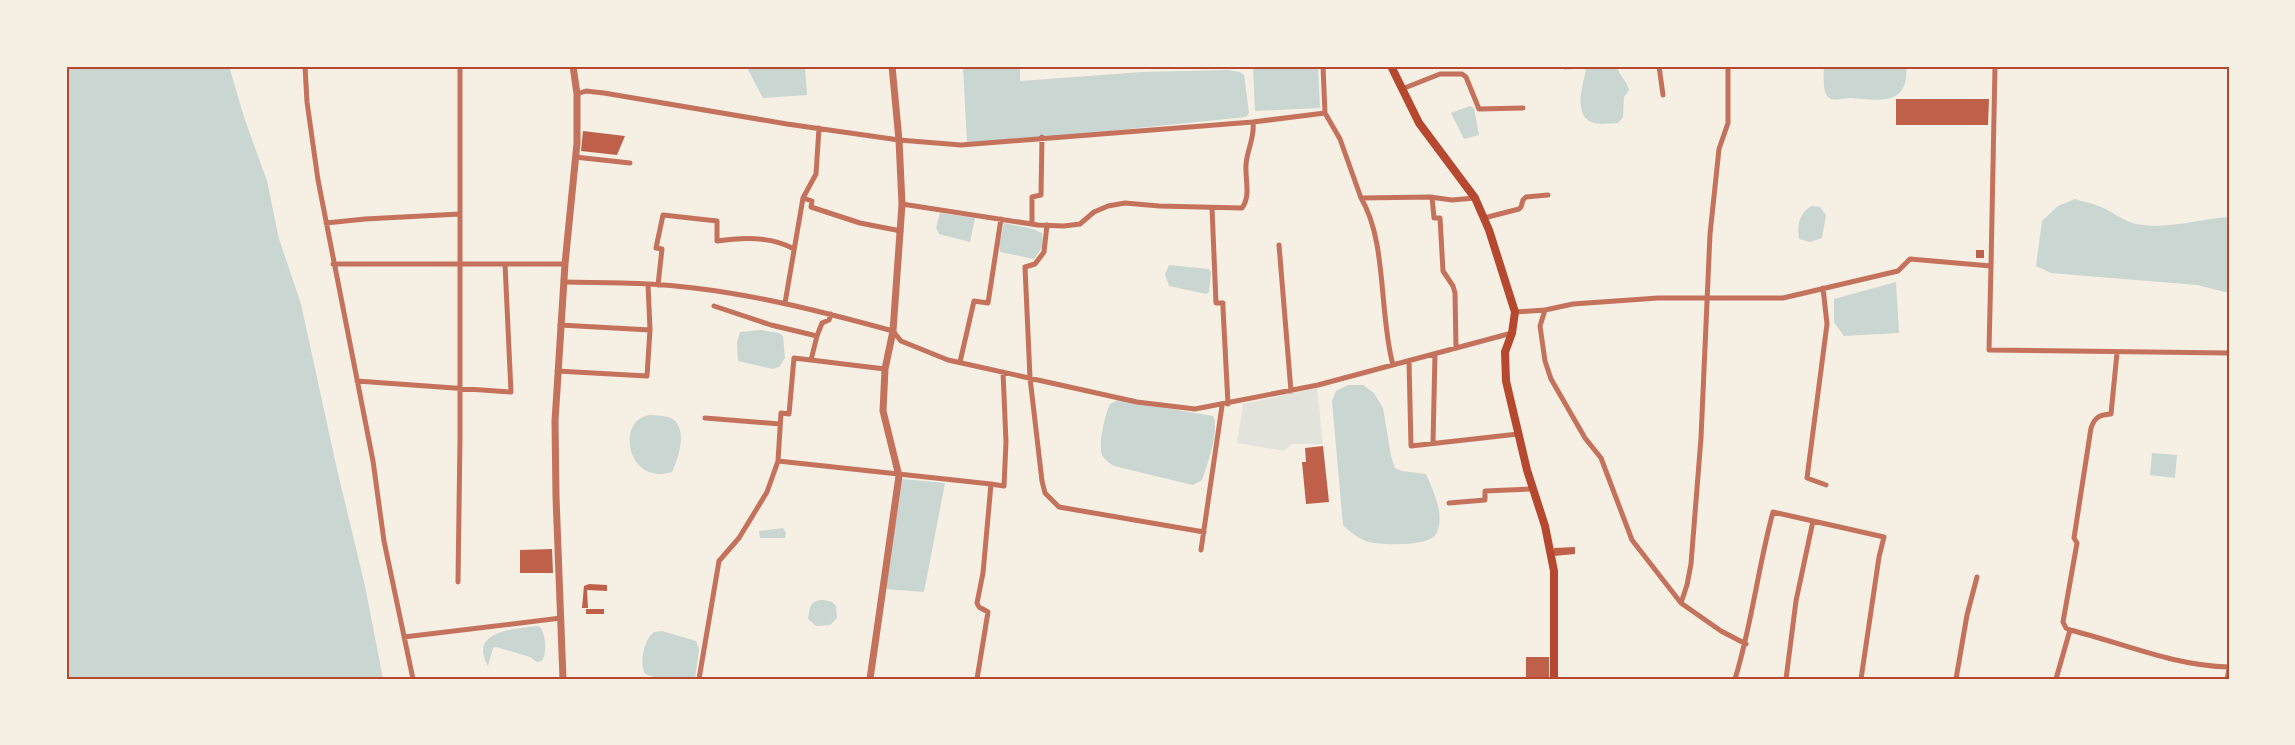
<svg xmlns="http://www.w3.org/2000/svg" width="2295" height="745" font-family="'Roboto Condensed',sans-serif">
<rect width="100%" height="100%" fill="#f6efe4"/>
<path fill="#e2e4dc" d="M1317,388L1323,444H1292L1284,451L1237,443L1243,404Z"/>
<path fill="#c9d6d2" d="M66,66H229L244,117L267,181L279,239L301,304L336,465L365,586L383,679H66Z
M746,66H805L807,95L763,98Z
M963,66H1020V81L1143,72L1227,70L1240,72L1244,75L1249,113L1246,117L1090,133L967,143Z
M1253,66H1318L1320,108L1255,111Z
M1562,66H1617C1618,74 1627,81 1629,90L1624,97L1623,117L1618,123C1611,123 1601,125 1594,123C1572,117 1583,85 1586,70L1580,68L1564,70Z
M1824,66H1906C1910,107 1877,100 1851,98C1844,98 1832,102 1828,97C1822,90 1824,75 1824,66Z
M1470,106L1474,108L1479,135L1464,139L1451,113Z
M2075,199C2083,202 2093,203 2101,207C2113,212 2123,221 2136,224C2167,230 2198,219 2229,217V293L2197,285L2051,273L2036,266L2042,221L2058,206Z
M1811,206L1820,207L1826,215L1822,238L1810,242L1799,239C1797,225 1799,214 1811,206Z
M940,213L975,218L970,242L939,234L936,228Z
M1004,223L1033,229L1042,233L1043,246L1034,259L1000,252L999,246Z
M1169,265L1209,269L1211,272L1209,292L1206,294L1169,286L1165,274Z
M1896,282L1899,333L1844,336L1834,322V299Z
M761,330L779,333L783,336L785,358L779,367L773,369L738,361L737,343L740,332Z
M1348,385H1363L1374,393L1383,408L1391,456L1395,468L1402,471L1426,474C1433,490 1446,517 1436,534C1429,547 1382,545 1369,542C1359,539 1350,532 1343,525L1332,401L1336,391Z
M1118,400L1213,416C1220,428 1207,467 1202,480L1193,485L1114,466C1109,463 1105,460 1102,455C1098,445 1105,414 1110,404Z
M651,415C659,416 669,415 675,421C687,433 678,459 672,472C626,486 615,418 651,415Z
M2152,453L2177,455L2175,478L2150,475Z
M902,479L945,483L924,592L886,589Z
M783,528L786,533L785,538H760L759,531Z
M824,600L832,602L836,606L837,618L830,625L816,626L808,619C810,607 810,600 824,600Z
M536,626L540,627C546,635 547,653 542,661L537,662L530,657L496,647L493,648L488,666C468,631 514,629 536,626Z
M662,631L696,641L699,649L695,679H660L645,674C639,663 644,639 654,632Z"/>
<path fill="#bf614a" d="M1896,99H1989L1988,125H1896Z
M583,131L625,136L617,155L581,151Z
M1976,250H1984V258H1976Z
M1323,446L1329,502L1306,504L1302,462H1306L1305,448Z
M1575,547V554L1554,556V548Z
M552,549L553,573H520V550Z
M589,584L607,585V591L587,590L588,608H582L584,586Z
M586,609H604V614H586Z
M1526,657H1549V677H1526Z"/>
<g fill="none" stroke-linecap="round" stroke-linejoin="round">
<path stroke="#c5725c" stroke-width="5" d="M305,66L307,102L318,180L373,461L384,541L413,679
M1659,66L1663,95
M1402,89L1440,74H1462L1466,77L1479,109L1523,108
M577,94L586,91L604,93L787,124L899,140L961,145L1253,122L1325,113L1323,66
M1325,113L1340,139L1361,198L1430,197L1452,200L1475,198
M575,157L630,163
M1432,197L1434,218H1440L1443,271L1453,286L1455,293L1456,348
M803,198L812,201L811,207L860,223L901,231
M1361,198C1387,241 1379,314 1393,365
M902,204L1038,225L1064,226L1080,224L1094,212L1108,206L1125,203L1159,206L1242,208C1251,196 1245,179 1246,165C1247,149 1255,138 1253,122
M1212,208L1216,303H1223V308L1228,404
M1484,218L1519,209L1521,207L1523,200L1526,197L1548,195
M326,223L365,219L460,214
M1032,224V197L1041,195L1042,137
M1047,225L1044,252L1035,264L1025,267L1030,378L1042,481L1045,493L1059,507L1204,532
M1279,245L1291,391
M333,264H565
M1991,266L1995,66
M564,282C608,283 651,282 694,288C762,296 827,313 893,331L901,341L948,360L1137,402L1195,409L1318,385L1512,333
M658,285L662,249L656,248L663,215L717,221V241C742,237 771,236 794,249
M1823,288L1827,324L1807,478L1826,485
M785,303L803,198L816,174L819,128
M714,306L771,325L817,336
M1545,310L1540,326L1545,361L1551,379L1585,438L1601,458L1632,540L1681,603L1721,631L1746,644
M1515,312L1545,310L1573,304L1658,298H1783L1898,271L1910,259L1991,266L1989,350L2229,353
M560,325L650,330
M811,360L817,336L822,323L829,320L831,314
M1409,361L1411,446L1518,434
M960,362L974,301L988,303L1001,219
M557,371L647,376L650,330L648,284
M357,381L511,392L505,264
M705,418L780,424
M1433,443L1435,354
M778,461L781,413L789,414L794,358L885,369
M1449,503L1485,500V491L1532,489
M1201,550L1222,406
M458,582L460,438V66
M1681,603L1687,585L1691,564L1701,438L1710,234L1719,149L1728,123V66
M2070,630C2123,643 2174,666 2229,667
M404,637L561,618
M699,679L719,561L739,538L767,492L778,461L991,484
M977,679L988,612L979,607L977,603L983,573L991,484L1004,486L1006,442L1003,372
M1735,679C1752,624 1758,567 1773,512L1884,537L1879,557L1861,679
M1786,679L1796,601L1813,521
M1956,679L1967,615L1977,577
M2056,679L2070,630L2066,628L2063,622L2077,543L2074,538L2091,428C2095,417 2099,415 2111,414L2117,353
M2227,679L2229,669"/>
<path stroke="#c5725c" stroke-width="7" d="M563,679L556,497L555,421L565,264L577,143V94L573,66
M870,679L899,476L883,411L885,369L893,331L902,204L899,140L892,66"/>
<path stroke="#b5482f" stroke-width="8" d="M1391,66L1419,123L1475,198L1489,230L1515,312L1512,333L1505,352L1506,381L1527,470L1545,526L1554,571V679"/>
</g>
<rect width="2295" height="745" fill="none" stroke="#f6efe4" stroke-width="135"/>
<rect x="68" y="68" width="2160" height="610" fill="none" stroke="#b5482f" stroke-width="2"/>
</svg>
